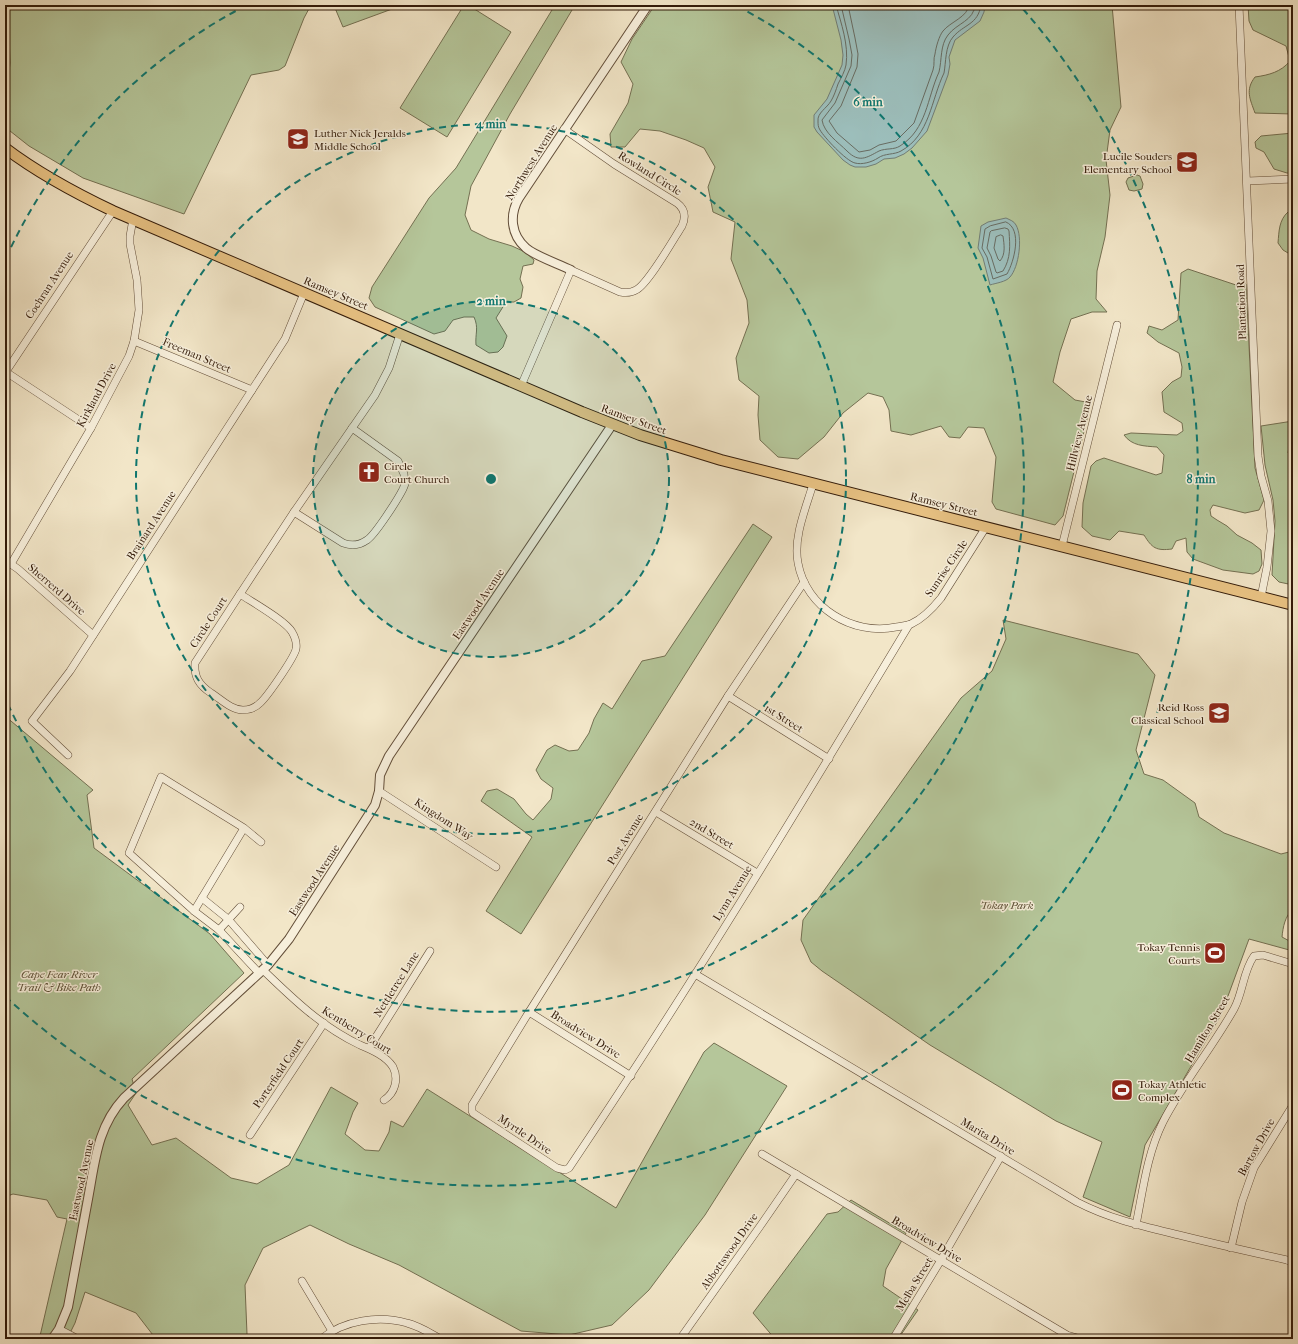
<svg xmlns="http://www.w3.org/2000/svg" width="1298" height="1344" viewBox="0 0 1298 1344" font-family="'IM FELL French Canon',serif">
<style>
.green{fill:#b5c69a;stroke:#747052}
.water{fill:#9cbebb;stroke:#727d74}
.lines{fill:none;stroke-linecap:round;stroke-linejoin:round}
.shore{stroke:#686c62;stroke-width:1}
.minor-casing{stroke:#634e39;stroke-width:8}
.tertiary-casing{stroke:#634e39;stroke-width:10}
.primary-casing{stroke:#331b09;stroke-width:12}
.minor{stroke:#f7efdb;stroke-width:7}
.tertiary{stroke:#f7efdb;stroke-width:8}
.primary{stroke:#e9c384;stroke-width:10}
.ring{fill:none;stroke:#0f766e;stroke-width:2;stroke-dasharray:7 5}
.labels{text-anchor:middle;stroke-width:3;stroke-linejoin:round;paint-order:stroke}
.poi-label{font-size:11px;fill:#331b09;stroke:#f7efdb;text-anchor:start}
.street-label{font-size:11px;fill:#331b09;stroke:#f7efdb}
.park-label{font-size:11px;font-style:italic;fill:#5a4e34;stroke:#f7efdb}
.centre{fill:#0f766e;stroke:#f7efdb;stroke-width:2}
.ring-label{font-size:12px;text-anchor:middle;font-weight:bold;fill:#0f766e;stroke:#f7efdb;stroke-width:3;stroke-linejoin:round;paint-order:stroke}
</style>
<rect width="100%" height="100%" fill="#f2e6c8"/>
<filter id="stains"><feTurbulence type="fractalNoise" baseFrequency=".005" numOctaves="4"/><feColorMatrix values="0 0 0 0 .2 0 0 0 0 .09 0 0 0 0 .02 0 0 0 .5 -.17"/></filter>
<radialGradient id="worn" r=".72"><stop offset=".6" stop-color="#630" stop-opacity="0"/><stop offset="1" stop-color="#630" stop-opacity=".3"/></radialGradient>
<g class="green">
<path d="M 8,5 L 311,5 L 304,18 L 285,66 L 279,70 L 251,75 L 184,214 L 83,178 L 29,146 L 5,127 L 5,83 L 8,81 L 10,63 Z"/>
<path d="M 335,5 L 403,5 L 343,27 L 335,8 Z"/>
<path d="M 464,5 L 468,5 L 511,32 L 447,137 L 400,108 Z"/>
<path d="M 555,5 L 575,5 L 510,114 L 471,186 L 465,215 L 471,230 L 489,239 L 512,246 L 525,252 L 534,260 L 533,264 L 523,266 L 520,279 L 523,287 L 521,298 L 514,302 L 506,302 L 496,318 L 507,336 L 503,347 L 498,352 L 489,353 L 476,345 C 475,334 479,328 474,317 L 464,317 L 453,320 L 445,331 L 434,334 L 375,307 L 369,298 L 372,287 L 429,198 L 456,168 Z"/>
<path d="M 655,5 L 1112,5 L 1121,107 L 1110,130 L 1106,160 L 1110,195 L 1105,237 L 1097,271 L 1096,299 L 1107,312 L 1092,312 L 1071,319 L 1060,352 L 1053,382 L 1075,400 L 1091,403 L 1063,516 L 1055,525 L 996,509 L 992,502 L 996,457 L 984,428 L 968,427 L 960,438 L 949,437 L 941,426 L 911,435 L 891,431 L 889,410 L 883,397 L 868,393 L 843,413 L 824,437 L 798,459 L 778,457 L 760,440 L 758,415 L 759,396 L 739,380 L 736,358 L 749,323 L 747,300 L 731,259 L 735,222 L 713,212 L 708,187 L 715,167 L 704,148 L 686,140 L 660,131 L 640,129 L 625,147 L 611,147 L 610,134 L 628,103 L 633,84 L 621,62 L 632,39 Z"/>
<path d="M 1248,5 L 1293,5 L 1293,114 L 1255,113 C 1250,99 1245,90 1255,77 C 1269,75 1281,72 1290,61 L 1286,46 L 1253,30 L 1249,21 Z"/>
<path d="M 1293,133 L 1293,173 L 1287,173 L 1274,169 L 1264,152 L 1256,148 L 1255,142 L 1261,136 Z"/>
<path d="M 1137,175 L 1140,176 L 1143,184 L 1142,189 L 1134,191 L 1129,190 L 1126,182 L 1128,178 Z"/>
<path d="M 1288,212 L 1293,214 L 1293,256 L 1283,250 L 1278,243 C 1279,231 1279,220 1288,212 Z"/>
<path d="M 1188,269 L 1236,285 L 1246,284 L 1255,468 L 1264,500 L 1259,510 L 1245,513 L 1213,505 L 1210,510 L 1211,516 L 1217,520 L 1227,526 L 1237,535 L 1252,543 L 1261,550 L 1262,564 L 1259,571 L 1253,574 L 1223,570 L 1193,559 L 1187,552 L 1186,538 L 1176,541 L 1172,549 C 1156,551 1152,548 1144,535 L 1119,531 L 1110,540 L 1092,536 L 1082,527 L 1083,503 L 1091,466 L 1096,461 L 1104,458 L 1156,475 L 1162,473 L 1164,455 L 1157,447 C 1144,446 1132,446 1124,435 L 1131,433 L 1177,435 L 1183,431 L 1182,423 L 1164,412 L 1162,392 L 1172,382 L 1181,377 L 1182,367 L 1179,353 L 1158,342 L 1147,333 L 1149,326 L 1162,330 L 1178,320 L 1181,273 Z"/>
<path d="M 1293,421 L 1293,440 L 1290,440 L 1288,453 L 1293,458 L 1293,585 L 1279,582 L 1272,575 L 1275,521 L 1273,500 L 1265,465 L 1261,426 Z"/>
<path d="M 753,524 L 772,537 L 521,934 L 486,911 L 532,837 L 481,801 L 487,791 L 497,789 L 514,799 L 526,814 L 533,820 L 551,799 L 553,788 L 541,779 L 536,770 L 547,750 L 555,745 L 569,751 L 578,750 L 589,733 L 594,719 L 603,703 L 612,709 L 642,661 L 665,656 Z"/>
<path d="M 1003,620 L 1138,654 L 1155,675 L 1136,750 L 1144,774 L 1163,780 L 1195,803 L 1199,817 L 1224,833 L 1281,854 L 1293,851 L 1293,909 C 1285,916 1283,927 1282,937 L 1293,943 L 1293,951 L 1249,939 L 1221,1015 L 1145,1145 L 1130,1217 L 1083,1197 L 1102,1142 L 1056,1121 L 930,1045 L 822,971 L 811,962 L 801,940 L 803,920 L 961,698 L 992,671 L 1006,639 Z"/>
<path d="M 5,716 L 93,790 L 87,795 L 94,848 L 210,934 L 244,973 L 132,1079 L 136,1093 L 128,1105 L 152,1145 L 176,1138 L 231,1178 L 257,1184 L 289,1165 L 331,1087 L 358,1103 L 353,1112 L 345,1134 L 365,1150 L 379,1151 L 389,1132 L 391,1121 L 403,1127 L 427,1089 L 616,1208 L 704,1052 L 714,1043 L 787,1086 L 705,1215 L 649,1290 L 612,1325 L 569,1335 L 521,1331 L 399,1265 L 349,1244 L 310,1225 L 263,1248 L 245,1285 L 247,1334 L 243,1339 L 156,1339 L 136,1313 L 85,1292 L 75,1323 L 67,1339 L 36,1339 L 40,1336 L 67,1219 L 57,1217 L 47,1200 L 13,1194 L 5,1197 Z"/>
<path d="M 851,1200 L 906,1233 L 886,1269 L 883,1286 L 918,1310 L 898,1339 L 775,1339 L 753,1313 L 827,1214 L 838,1212 Z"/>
</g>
<g class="water">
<path d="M 832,5 L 985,5 L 984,12 L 980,21 L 955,40 L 949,57 L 950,64 L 948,75 L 927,131 L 912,148 L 904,154 L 895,158 L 884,159 L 876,164 L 866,167 L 855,167 L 850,165 L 843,160 L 817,132 L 814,127 L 814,115 L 827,99 L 842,65 L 843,55 L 841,40 Z"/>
<path d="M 1006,218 C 1010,220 1014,221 1016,225 C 1023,237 1019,267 1010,277 C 1006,282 996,283 990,285 L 983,258 L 978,248 L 981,226 L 988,222 Z"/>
</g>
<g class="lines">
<g class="shore">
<path d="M 836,5 C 841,23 849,45 846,65 C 845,71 841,78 838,84 C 836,90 834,96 831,101 C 827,108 817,113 818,121 C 818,124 818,127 820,130 C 824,137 846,161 855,163 C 862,165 872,162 878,158 C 885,153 894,155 901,151 C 930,135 931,100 944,73 C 946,63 945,46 953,37 C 964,24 978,25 981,5"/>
<path d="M 841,5 L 849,39 L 852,55 L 851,66 L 835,103 L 822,120 C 824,133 838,142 847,151 C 859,163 866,158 879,151 C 886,148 894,150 900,146 C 927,129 927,98 939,72 C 942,60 940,45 948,35 C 957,23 974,21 975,5"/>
<path d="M 848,5 L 855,38 L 858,54 L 857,67 L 841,106 L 829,121 L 837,133 L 859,152 L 870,150 L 879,145 L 896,141 L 914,123 L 933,70 C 935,64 933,59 935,54 C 936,47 939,36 943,31 C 950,22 968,17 969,5"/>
<path d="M 1006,222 C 1023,229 1014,262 1007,274 L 993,279 L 987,257 L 982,248 L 985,229 L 990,226 Z"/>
<path d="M 1005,228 L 1008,229 L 1009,231 C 1010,246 1011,258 1003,271 L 997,273 L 996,272 L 991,256 L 987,248 L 990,232 L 991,231 Z"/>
<path d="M 1001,235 L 1003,236 C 1004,244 1006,254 1000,261 L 998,259 L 994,248 L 996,237 Z"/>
</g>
<g class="minor-casing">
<g id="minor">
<path d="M 1239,5 L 1258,456 L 1261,476 L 1268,501 L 1271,531 L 1267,567 L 1261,597"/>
<path d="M 1247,181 L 1293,179"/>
<path d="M 134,341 L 252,390"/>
<path d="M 6,372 L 91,428"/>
<path d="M 5,373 L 113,211"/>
<path d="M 521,386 L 571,270 L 620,292 C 626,293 631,293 636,290 C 648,284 673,240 682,226 C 686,217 685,209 677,203 L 614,164 L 564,129"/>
<path d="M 813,484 C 806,508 793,537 798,563 C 806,608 853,636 896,627 C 901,626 906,626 911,624 C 922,619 933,608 941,598 L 986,527"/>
<path d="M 294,512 L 343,543 C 351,546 360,545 367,540 C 375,535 398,499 403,489 L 405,484 L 404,474 L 398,461 L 352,428"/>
<path d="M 1062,546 L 1117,325"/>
<path d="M 5,560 L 18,569 L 93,635"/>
<path d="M 11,564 L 91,428 L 129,356 L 134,341 L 139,310 L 137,280 L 130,244 L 130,236 L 133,219"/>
<path d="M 804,582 L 728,696 L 529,1012 L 472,1105 L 472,1111 L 473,1113 L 557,1168 L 565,1170 L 569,1168 C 688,991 799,808 909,625"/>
<path d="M 240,594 C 252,602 286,621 292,632 C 295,637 297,643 296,649 C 294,658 267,697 260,703 C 256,707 249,710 243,710 C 231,710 221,699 211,693 C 199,685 194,677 195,663 Z"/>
<path d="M 240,594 L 294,512 L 375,395 L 389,368 L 400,334"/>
<path d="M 728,696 L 829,759"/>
<path d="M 68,755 L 32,721 L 70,671 L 285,339 L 304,293"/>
<path d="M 379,791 L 496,867"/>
<path d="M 656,812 L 757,873"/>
<path d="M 244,828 L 194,911 L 129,853 L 161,777 L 244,828 L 261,842"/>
<path d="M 202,898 L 228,919 L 268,965"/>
<path d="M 194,911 L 219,930 L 259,973"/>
<path d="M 219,930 L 240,907"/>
<path d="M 263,970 C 293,999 322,1027 360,1045 C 372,1050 386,1056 393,1067 C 399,1079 395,1093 384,1100"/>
<path d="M 695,974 L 1077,1202 C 1110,1219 1142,1226 1179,1235 C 1215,1244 1251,1252 1287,1260 L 1293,1263"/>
<path d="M 529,1012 L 631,1076"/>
<path d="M 369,1048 L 430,951"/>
<path d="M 250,1135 L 324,1023"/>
<path d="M 762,1154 L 1067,1335 L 1081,1339"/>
<path d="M 1136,1225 C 1143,1190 1147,1154 1163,1122 C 1183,1083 1212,1048 1234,1009 C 1243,993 1243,971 1254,956 L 1263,955 L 1293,964"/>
<path d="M 1231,1248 L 1242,1202 L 1254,1168 L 1293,1105"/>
<path d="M 302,1281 L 332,1331"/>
<path d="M 59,1329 L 78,1339"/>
<path d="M 321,1339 C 344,1320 379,1315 407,1323 C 419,1326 430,1333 441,1339"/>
<path d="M 680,1339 L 763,1222 L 796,1174"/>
<path d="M 893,1339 L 941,1260 L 1001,1156"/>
</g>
</g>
<g class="tertiary-casing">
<g id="tertiary">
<path d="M 571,270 C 559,264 535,256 526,248 C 511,235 509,215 519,198 L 648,5"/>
<path d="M 52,1339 L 59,1329 L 68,1307 C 75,1271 81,1235 88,1199 C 95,1162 97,1127 124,1098 L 268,965 L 289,939 L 375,805 L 379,791 L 380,775 L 389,756 L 612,425"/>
</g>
</g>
<g class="primary-casing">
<path id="primary" d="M 5,148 C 38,173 75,193 113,211 L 582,412 L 640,435 L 721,460 L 1293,605"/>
</g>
<use href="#minor" class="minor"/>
<use href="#tertiary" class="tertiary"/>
<use href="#primary" class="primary"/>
</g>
<circle cx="491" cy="479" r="178" fill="#0f766e" fill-opacity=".12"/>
<g class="ring">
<circle cx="491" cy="479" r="178"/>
<circle cx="491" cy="479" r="355"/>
<path d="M6 258A533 533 0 0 1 245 6M737 6A533 533 0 1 1 6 700"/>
<path d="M1023 9A710 710 0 0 1 7 998"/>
</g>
<defs>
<g id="school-square" transform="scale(1.15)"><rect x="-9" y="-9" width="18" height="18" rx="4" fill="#8f2418" stroke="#f7efdb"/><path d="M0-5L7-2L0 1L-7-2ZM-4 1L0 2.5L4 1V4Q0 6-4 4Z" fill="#fff"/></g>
<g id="church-square" transform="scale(1.15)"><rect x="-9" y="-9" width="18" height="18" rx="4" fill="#8f2418" stroke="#f7efdb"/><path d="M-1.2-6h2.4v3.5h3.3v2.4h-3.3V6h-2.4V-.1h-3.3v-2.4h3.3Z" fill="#fff"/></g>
<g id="stadium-square" transform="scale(1.15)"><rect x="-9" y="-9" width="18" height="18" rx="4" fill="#8f2418" stroke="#f7efdb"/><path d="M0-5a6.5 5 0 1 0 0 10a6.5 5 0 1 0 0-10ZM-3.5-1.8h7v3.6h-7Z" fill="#fff"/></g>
</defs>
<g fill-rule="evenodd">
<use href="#school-square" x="298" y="139"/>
<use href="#school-square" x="1187" y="162"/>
<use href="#church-square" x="369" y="472"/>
<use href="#school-square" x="1219" y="713"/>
<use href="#stadium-square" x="1215" y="953"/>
<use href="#stadium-square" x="1122" y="1090"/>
</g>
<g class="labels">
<g class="poi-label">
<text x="314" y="137">Luther Nick Jeralds<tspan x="314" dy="13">Middle School</tspan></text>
<text x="1172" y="160" text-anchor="end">Lucile Souders<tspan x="1172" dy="13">Elementary School</tspan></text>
<text x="384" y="470">Circle<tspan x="384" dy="13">Court Church</tspan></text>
<text x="1204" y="711" text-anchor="end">Reid Ross<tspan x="1204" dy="13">Classical School</tspan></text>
<text x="1200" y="951" text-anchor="end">Tokay Tennis<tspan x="1200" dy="13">Courts</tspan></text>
<text x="1138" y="1088">Tokay Athletic<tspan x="1138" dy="13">Complex</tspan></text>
</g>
<g class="street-label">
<text transform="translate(531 162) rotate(-58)" y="4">Northwest Avenue</text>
<text transform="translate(650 173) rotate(32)" y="4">Rowland Circle</text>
<text transform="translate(49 285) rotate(-57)" y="4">Cochran Avenue</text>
<text transform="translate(336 293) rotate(23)" y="4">Ramsey Street</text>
<text transform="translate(1241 302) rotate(-92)" y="4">Plantation Road</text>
<text transform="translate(197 355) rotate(23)" y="4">Freeman Street</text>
<text transform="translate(96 395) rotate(-62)" y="4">Kirkland Drive</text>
<text transform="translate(634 419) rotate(20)" y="4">Ramsey Street</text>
<text transform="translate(1079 433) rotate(-76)" y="4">Hillview Avenue</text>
<text transform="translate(944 504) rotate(14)" y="4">Ramsey Street</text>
<text transform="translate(151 525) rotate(-57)" y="4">Brainard Avenue</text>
<text transform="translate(946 568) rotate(-56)" y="4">Sunrise Circle</text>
<text transform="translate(57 589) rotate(41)" y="4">Sherrerd Drive</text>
<text transform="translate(478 604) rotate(-56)" y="4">Eastwood Avenue</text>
<text transform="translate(208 622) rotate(-57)" y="4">Circle Court</text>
<text transform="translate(784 718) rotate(32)" y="4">1st Street</text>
<text transform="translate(444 819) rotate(33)" y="4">Kingdom Way</text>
<text transform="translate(712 833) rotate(31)" y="4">2nd Street</text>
<text transform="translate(625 839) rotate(-58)" y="4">Post Avenue</text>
<text transform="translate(314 880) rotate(-57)" y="4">Eastwood Avenue</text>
<text transform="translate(732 893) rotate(-58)" y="4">Lynn Avenue</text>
<text transform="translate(396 984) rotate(-58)" y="4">Nettletree Lane</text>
<text transform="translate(1207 1029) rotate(-59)" y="4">Hamilton Street</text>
<text transform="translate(357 1030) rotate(32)" y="4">Kentberry Court</text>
<text transform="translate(586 1034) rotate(32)" y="4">Broadview Drive</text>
<text transform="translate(278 1073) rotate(-56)" y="4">Porterfield Court</text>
<text transform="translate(525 1134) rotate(34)" y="4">Myrtle Drive</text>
<text transform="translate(988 1136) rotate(31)" y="4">Marita Drive</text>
<text transform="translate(1256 1147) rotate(-61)" y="4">Bartow Drive</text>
<text transform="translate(81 1180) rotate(-78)" y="4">Eastwood Avenue</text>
<text transform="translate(927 1239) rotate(31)" y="4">Broadview Drive</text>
<text transform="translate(729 1251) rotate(-55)" y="4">Abbottswood Drive</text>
<text transform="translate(914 1284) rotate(-59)" y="4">Melba Street</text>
</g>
<g class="park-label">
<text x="1007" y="909">Tokay Park</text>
<text x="59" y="978">Cape Fear River<tspan x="59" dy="13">Trail &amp; Bike Path</tspan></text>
</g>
</g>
<circle cx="491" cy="479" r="6" class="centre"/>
<g class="ring-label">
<text x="868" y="106">6 min</text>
<text x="491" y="128">4 min</text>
<text x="491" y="305">2 min</text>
<text x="1201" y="483">8 min</text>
</g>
<rect width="1298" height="1344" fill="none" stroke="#f2e6c8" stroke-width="20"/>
<rect x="6" y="6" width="1286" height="1332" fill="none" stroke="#331b09" stroke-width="2"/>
<rect x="10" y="10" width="1278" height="1324" fill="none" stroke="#331b09"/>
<rect width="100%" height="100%" filter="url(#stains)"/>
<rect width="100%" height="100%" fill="url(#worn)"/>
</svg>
